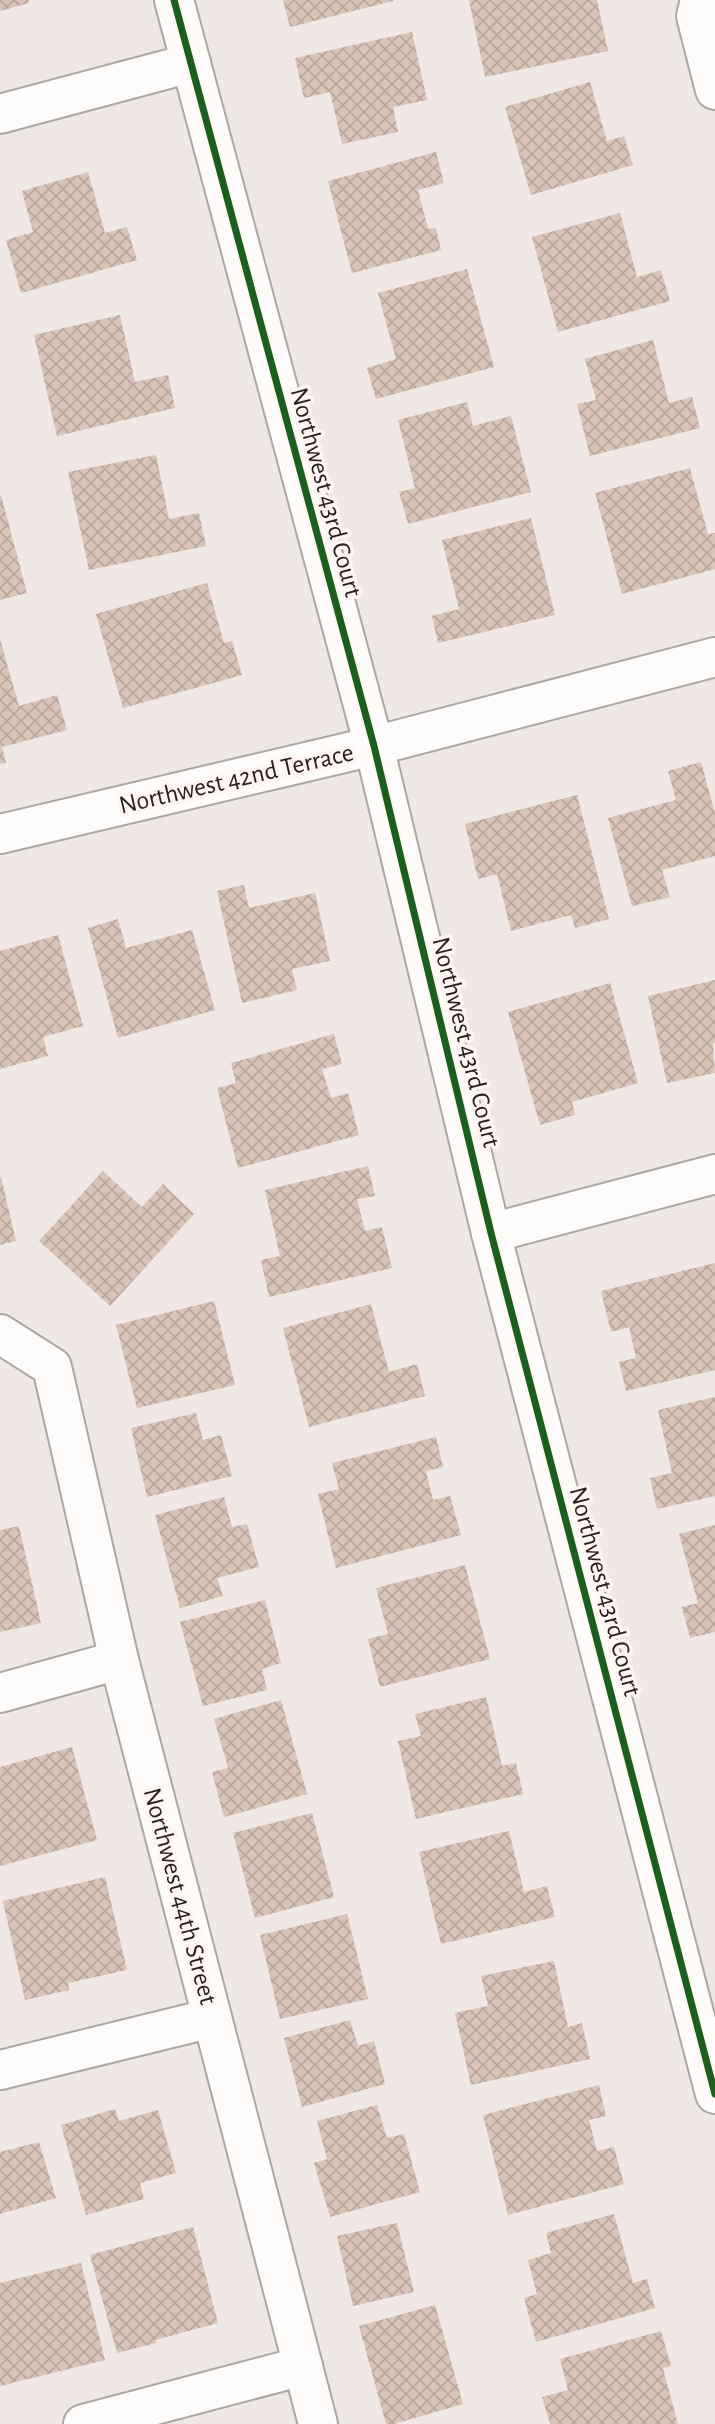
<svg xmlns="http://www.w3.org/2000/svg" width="715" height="2424" viewBox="0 0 715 2424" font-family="'Alegreya Sans',sans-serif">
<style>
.building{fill:url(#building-cross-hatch)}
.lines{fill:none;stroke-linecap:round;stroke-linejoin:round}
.street-casing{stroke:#ada7a3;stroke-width:42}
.street{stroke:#fdfcfb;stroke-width:38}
.cycleway-casing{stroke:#fef5f0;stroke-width:11}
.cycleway{stroke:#1b5e20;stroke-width:7}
.labels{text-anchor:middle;stroke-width:7;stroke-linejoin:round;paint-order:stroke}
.street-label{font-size:26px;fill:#251f1d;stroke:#fef5f0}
</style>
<defs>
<pattern id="building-cross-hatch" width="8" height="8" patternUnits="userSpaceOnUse" patternTransform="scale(1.75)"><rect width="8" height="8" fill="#d8c4b8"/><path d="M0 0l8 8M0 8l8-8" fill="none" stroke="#b9a89e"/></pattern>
</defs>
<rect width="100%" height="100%" fill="#f0e8e4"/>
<g class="building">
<path d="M 0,0 L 29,0 L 29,3 L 0,11 Z"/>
<path d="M 283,0 L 393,0 L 393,1 L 290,27 Z"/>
<path d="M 469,0 L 597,0 L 608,51 L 485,77 Z"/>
<path d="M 412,32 L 427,100 L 393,107 L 398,132 L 342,144 L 330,92 L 304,98 L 295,58 Z"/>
<path d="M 590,82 L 607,141 L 624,136 L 633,165 L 531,195 L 505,107 Z"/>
<path d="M 436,152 L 444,183 L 418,190 L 428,229 L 436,228 L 441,250 L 352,273 L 328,181 Z"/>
<path d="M 88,172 L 105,233 L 127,227 L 137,260 L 21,293 L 6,240 L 33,232 L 22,191 Z"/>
<path d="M 620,213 L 637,277 L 661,270 L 670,301 L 558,332 L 532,237 Z"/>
<path d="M 467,269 L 494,367 L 376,399 L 367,368 L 396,359 L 378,293 Z"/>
<path d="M 120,315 L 135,382 L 168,375 L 175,408 L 57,436 L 34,335 Z"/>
<path d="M 653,340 L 669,403 L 692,397 L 700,428 L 590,456 L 577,404 L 596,400 L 585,359 Z"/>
<path d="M 467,402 L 473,426 L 511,416 L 531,492 L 408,524 L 399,492 L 415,488 L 398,420 Z"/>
<path d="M 156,455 L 169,519 L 199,513 L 206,546 L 89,570 L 68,472 Z"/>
<path d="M 690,468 L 708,534 L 715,533 L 715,569 L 622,594 L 595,493 Z"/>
<path d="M 1,495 L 27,593 L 0,600 L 0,496 Z"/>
<path d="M 531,518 L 555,615 L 438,643 L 432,616 L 459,609 L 442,540 Z"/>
<path d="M 207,583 L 224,643 L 232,641 L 242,675 L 123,708 L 96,614 Z"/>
<path d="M 0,639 L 19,706 L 57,695 L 67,730 L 2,747 L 6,763 L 0,764 Z"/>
<path d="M 701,762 L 715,813 L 715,856 L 662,870 L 670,897 L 632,906 L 608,818 L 676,800 L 668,771 Z"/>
<path d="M 577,795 L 609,919 L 575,928 L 571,915 L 511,931 L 497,874 L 478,879 L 465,824 Z"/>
<path d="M 244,885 L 249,908 L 315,893 L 330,961 L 292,969 L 297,990 L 242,1003 L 217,891 Z"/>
<path d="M 118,919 L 126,948 L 192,930 L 215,1010 L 118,1038 L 88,928 Z"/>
<path d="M 58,935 L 83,1026 L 43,1037 L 48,1056 L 0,1069 L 0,951 Z"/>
<path d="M 715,980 L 715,1043 L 713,1044 L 715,1073 L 667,1083 L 648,996 Z"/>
<path d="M 610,983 L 638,1083 L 572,1102 L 575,1115 L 540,1125 L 508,1012 Z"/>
<path d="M 334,1034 L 342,1064 L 322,1069 L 331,1098 L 348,1093 L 359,1135 L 238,1168 L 217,1088 L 236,1083 L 231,1063 Z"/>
<path d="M 368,1166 L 375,1196 L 357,1199 L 365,1231 L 382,1227 L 392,1268 L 269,1297 L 261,1260 L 280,1256 L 265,1190 Z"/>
<path d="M 103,1171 L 142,1207 L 163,1184 L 194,1214 L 110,1306 L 39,1241 Z"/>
<path d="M 1,1177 L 16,1241 L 0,1245 L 0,1178 Z"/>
<path d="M 715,1263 L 715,1370 L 626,1391 L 619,1362 L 636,1358 L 629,1327 L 611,1332 L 601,1291 Z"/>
<path d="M 214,1301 L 235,1385 L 137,1408 L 116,1325 Z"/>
<path d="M 371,1304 L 389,1372 L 417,1364 L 425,1396 L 309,1427 L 283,1328 Z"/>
<path d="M 715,1397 L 715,1496 L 657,1509 L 650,1478 L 672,1473 L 658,1410 Z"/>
<path d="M 196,1413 L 203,1440 L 221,1435 L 232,1476 L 147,1497 L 131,1428 Z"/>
<path d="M 436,1437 L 443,1467 L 426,1471 L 433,1500 L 450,1496 L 461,1535 L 336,1568 L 318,1494 L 339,1489 L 332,1463 Z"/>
<path d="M 224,1497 L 232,1527 L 247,1524 L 259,1567 L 217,1578 L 223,1596 L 180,1608 L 155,1515 Z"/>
<path d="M 715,1525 L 715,1632 L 690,1638 L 682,1607 L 698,1603 L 679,1534 Z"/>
<path d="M 19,1526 L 41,1623 L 0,1632 L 0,1530 Z"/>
<path d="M 465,1565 L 490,1659 L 380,1687 L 368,1639 L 388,1634 L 376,1588 Z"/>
<path d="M 265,1600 L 281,1663 L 262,1669 L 267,1690 L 203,1706 L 180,1622 Z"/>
<path d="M 486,1697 L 502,1766 L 516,1763 L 523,1794 L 416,1819 L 398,1741 L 421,1736 L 415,1714 Z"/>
<path d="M 281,1700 L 307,1794 L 224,1817 L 212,1772 L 228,1768 L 214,1719 Z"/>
<path d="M 72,1747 L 97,1840 L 0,1866 L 0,1767 Z"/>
<path d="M 312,1813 L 334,1897 L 255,1918 L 233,1833 Z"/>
<path d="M 509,1831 L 524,1892 L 547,1886 L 555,1917 L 441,1944 L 419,1852 Z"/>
<path d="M 105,1877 L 127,1970 L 68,1983 L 69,1990 L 25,2000 L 3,1901 Z"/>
<path d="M 347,1914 L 368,1999 L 280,2019 L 260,1935 Z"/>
<path d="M 554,1961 L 568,2027 L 582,2023 L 590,2059 L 471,2085 L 455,2013 L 488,2006 L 481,1976 Z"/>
<path d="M 350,2020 L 358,2046 L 374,2041 L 385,2084 L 302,2107 L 284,2038 Z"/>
<path d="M 599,2085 L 606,2116 L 589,2120 L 597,2151 L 614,2147 L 624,2184 L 508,2215 L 483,2115 Z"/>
<path d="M 377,2105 L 387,2138 L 404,2134 L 420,2192 L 330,2217 L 314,2163 L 327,2159 L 317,2121 Z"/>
<path d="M 115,2109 L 119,2121 L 158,2110 L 176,2173 L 140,2183 L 144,2199 L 86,2215 L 61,2125 Z"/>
<path d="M 39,2142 L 56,2198 L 0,2214 L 0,2152 Z"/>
<path d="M 614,2214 L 633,2283 L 647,2279 L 655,2308 L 536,2342 L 524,2298 L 537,2294 L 528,2260 L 551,2253 L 546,2233 Z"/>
<path d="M 397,2223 L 414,2292 L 353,2306 L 337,2236 Z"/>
<path d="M 193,2227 L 218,2323 L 155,2340 L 156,2343 L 117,2353 L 90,2255 Z"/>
<path d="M 81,2263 L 105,2360 L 0,2386 L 0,2283 Z"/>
<path d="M 435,2305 L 463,2404 L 394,2424 L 386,2424 L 359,2326 Z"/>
<path d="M 661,2331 L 671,2366 L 663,2368 L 678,2424 L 550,2424 L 542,2397 L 568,2390 L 560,2359 Z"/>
</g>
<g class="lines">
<g class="street-casing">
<g id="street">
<path d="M 174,0 L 374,746 L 491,1233 L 715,2094"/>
<path d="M 700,0 L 696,16 L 715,90"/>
<path d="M 0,114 L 191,63"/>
<path d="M 0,834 L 374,746 L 715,657"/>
<path d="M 491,1233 L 715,1174"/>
<path d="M 0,1334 L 52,1367 L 119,1660 L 318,2424"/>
<path d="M 0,1693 L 119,1660"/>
<path d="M 0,2070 L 212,2018"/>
<path d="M 83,2424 L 303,2366"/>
</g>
</g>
<use href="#street" class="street"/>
<g class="cycleway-casing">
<path id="cycleway" d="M 174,0 L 374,746 L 491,1233 L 715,2094"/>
</g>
<use href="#cycleway" class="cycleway"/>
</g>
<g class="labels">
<g class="street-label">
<text transform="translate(327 492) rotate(75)" y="9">Northwest 43rd Court</text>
<text transform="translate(236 778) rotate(-13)" y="9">Northwest 42nd Terrace</text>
<text transform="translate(467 1042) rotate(76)" y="9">Northwest 43rd Court</text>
<text transform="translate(606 1591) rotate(75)" y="9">Northwest 43rd Court</text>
<text transform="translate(181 1896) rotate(75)" y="9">Northwest 44th Street</text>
</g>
</g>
</svg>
